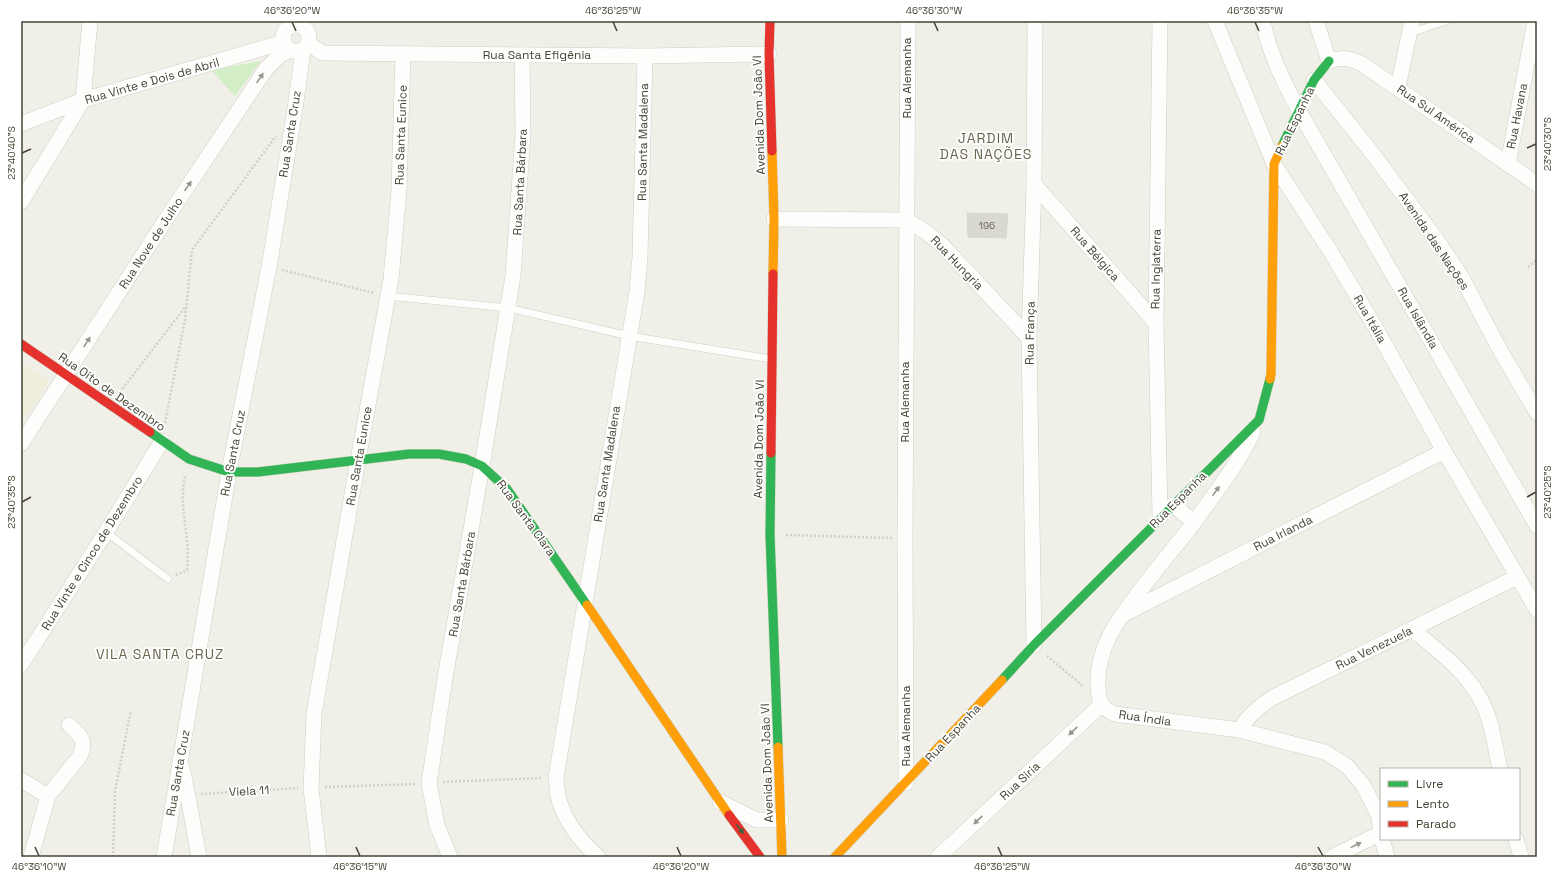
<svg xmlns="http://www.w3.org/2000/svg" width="1558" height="878" viewBox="0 0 1558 878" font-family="'Space Grotesk',sans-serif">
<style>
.education{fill:#eeeeda}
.green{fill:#d3edc6}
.building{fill:#dad9d0;stroke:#d8d8ce}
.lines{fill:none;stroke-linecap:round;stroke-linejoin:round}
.lane-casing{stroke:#cecec6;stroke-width:8}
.street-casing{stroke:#cecec6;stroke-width:16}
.fast-casing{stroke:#d0d1c0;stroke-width:10}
.slow-casing{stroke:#d0d1c0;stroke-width:10}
.jam-casing{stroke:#d0d1c0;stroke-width:10}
.path{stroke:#d1d0c9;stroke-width:2.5;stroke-dasharray:2 2;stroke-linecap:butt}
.lane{stroke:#fdfdfc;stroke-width:7}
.street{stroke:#fdfdfc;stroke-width:15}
.fast{stroke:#30b455;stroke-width:9}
.slow{stroke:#ff9f0a;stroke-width:9}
.jam{stroke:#e5322d;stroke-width:9}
.oneway{fill:#98978e}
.oneway2{fill:#40603c}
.ticks{fill:none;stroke:#464434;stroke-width:1.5}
.labels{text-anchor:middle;stroke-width:3.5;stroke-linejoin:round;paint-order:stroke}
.number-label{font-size:10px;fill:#6c6a5c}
.street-label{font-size:12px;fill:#464434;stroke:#fff}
.quarter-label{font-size:14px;letter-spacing:1px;fill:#69664b;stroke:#fff}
.neatline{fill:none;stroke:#464434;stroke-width:1.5}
.ticks-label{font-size:10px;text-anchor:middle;fill:#464434}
</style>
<rect width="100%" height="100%" fill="#f0f0e8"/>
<path class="education" d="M 21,362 L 49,381 L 21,423 Z"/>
<path class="green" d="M 261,61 L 235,96 L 211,70 Z"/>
<path class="building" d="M 967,213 L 1008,214 L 1006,238 L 968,237 Z"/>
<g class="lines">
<g class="lane-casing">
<g id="lane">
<path d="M 1410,33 L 1446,21"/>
<path d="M 388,296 L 508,308 L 629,336 L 771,359"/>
<path d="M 106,532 L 168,579"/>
</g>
</g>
<g class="street-casing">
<g id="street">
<path d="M 1034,21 L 1035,27 L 1034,184 L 1029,338 L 1034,645"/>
<path d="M 1160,21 L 1156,323 L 1160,517"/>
<path d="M 1215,21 L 1274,164 L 1332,254 L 1374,325 L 1444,451 L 1537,610"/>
<path d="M 1263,21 C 1269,54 1284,82 1299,111 L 1537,526"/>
<path d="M 1316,21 L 1329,61 C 1342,57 1350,58 1362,64 L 1537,184"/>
<circle cx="296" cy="38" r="13"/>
<path d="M 308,43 L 322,53 L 645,56 L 769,54"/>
<path d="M 1314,80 L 1369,149 L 1434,236 L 1461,276 L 1501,352 L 1537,413"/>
<path d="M 1398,87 L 1412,21"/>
<path d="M 21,124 L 83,100 L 284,42"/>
<path d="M 1508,164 L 1535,21"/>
<path d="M 1034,184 L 1156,323"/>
<path d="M 21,202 L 83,100 L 90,21"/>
<path d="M 774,219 L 906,220 L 926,232 L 943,246 L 1029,338"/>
<path d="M 1253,432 C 1238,464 1216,492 1195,521 C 1178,544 1159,565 1142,588 C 1120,617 1096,647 1098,685 C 1099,701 1099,707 1115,714 L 1239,730 L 1325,752 L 1347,766 L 1363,785 L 1379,816 L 1381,833 L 1332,857"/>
<path d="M 21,444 L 170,213 L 266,69 L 280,55 L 290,50"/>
<path d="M 1173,505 L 1194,522"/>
<path d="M 1126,613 L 1444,451"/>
<path d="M 1412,629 C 1438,651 1468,672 1483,704 C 1493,724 1495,748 1500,769"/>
<path d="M 21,665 L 106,532 L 162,441"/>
<path d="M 1239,730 C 1248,716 1258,707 1272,698 L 1517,577"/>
<path d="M 182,768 C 189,797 193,827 199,857"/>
<path d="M 21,780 L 48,796"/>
<path d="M 906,783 L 905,538 L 908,21"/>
<path d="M 720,802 L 757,820 L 781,820"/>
<path d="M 1382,839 L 1387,857"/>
<path d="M 1516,839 L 1521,857"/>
<path d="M 31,857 L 48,796 L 80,756 C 87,740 80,735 69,725"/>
<path d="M 164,857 L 229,472 L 269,267 L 295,109 L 303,50"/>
<path d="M 319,857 L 311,788 L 314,714 L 358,460 L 391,279 L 399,191 L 403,54"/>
<path d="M 450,857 L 437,825 L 429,783 L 445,678 L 482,466 L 513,276 L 523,134 L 522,55"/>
<path d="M 598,857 C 580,841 564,820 558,796 C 557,790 557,783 556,777 L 637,291 L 640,257 L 645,56"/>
<path d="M 938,857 L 1101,705"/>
</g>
</g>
<g class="fast-casing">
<g id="fast">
<path d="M 1282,146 L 1314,80 L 1329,61"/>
<path d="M 150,432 L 189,459 L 229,472 L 258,472 L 409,454 L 439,454 L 466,459 L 482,466 L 507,489 L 587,605"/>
<path d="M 771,453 L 770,535 L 778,747"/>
<path d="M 1002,680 L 1034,645 L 1259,420 L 1270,379"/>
</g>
</g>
<g class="slow-casing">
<g id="slow">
<path d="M 772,151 L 774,219 L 773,274"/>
<path d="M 1270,379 L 1271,374 L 1274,164 L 1282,146"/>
<path d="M 587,605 L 729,815"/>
<path d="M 778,747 L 782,857"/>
<path d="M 835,857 L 1002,680"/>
</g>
</g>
<g class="jam-casing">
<g id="jam">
<path d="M 770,21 L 769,54 L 772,151"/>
<path d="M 21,344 L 150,432"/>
<path d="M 771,453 L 773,274"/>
<path d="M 729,815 L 760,857"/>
</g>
</g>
<g class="path">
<path d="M 1528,267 L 1537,260"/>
<path d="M 282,270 L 374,293"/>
<path d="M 120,392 L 186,306"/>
<path d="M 165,423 L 185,320 L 192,250 L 276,136"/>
<path d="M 786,535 L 892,538"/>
<path d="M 176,575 L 187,570 C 191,538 178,508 185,476"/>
<path d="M 1047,656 L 1083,686"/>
<path d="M 443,782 L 542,778"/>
<path d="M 325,787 L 416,784"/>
<path d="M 201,794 L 298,788"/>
<path d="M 113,857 L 115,791 L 131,710"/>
</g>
<use href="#lane" class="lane"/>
<use href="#street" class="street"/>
<use href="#fast" class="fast"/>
<use href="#slow" class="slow"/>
<use href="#jam" class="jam"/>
</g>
<defs><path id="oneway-solid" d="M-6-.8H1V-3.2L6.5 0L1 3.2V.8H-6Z"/></defs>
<g class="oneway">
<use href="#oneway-solid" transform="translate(260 78) rotate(-56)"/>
<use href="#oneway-solid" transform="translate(188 186) rotate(-56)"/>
<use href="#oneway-solid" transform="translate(87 342) rotate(-57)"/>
<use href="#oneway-solid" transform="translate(1216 491) rotate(-54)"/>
<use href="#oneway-solid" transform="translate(1073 731) rotate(137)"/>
<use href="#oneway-solid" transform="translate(978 820) rotate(137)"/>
<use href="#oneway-solid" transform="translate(1356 845) rotate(-26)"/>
</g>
<use class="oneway2" href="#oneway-solid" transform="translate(740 829) rotate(52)"/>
<path class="ticks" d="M 292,22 L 296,31M 613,22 L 617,31M 934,22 L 938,31M 1255,22 L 1259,31M 1527,148 L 1536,144M 22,153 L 31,149M 1527,497 L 1536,492M 22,502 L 31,497M 35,847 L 39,856M 356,847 L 360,856M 677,847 L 681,856M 998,847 L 1002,856M 1318,847 L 1323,856"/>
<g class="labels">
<g class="number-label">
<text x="987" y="229">196</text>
</g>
<g class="street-label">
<text x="537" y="59">Rua Santa Efigênia</text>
<text transform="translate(907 78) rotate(-90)" y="4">Rua Alemanha</text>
<text transform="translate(152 81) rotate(-16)" y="4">Rua Vinte e Dois de Abril</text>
<text transform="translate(1436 114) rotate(35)" y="4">Rua Sul América</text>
<text transform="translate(759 115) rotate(-92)" y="4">Avenida Dom João VI</text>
<text transform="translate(1517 116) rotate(-79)" y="4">Rua Havana</text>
<text transform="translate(1295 121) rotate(-64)" y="4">Rua Espanha</text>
<text transform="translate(290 134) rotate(-81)" y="4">Rua Santa Cruz</text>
<text transform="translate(401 135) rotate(-88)" y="4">Rua Santa Eunice</text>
<text transform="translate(643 142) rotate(-89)" y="4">Rua Santa Madalena</text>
<text transform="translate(520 182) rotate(-87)" y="4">Rua Santa Bárbara</text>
<text transform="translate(1434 241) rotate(56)" y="4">Avenida das Nações</text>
<text transform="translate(151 243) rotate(-57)" y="4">Rua Nove de Julho</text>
<text transform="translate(1095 254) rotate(49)" y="4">Rua Bélgica</text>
<text transform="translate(957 263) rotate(46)" y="4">Rua Hungria</text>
<text transform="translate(1156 269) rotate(-89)" y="4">Rua Inglaterra</text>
<text transform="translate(1418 318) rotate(60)" y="4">Rua Islândia</text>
<text transform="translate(1370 319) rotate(60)" y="4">Rua Itália</text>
<text transform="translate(1030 333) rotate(-89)" y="4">Rua França</text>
<text transform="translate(112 392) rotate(35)" y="4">Rua Oito de Dezembro</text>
<text transform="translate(905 402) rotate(-90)" y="4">Rua Alemanha</text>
<text transform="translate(759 439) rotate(-89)" y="4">Avenida Dom João VI</text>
<text transform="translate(233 453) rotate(-79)" y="4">Rua Santa Cruz</text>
<text transform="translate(359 456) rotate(-80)" y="4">Rua Santa Eunice</text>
<text transform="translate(607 464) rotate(-81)" y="4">Rua Santa Madalena</text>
<text transform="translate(1178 500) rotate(-45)" y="4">Rua Espanha</text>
<text transform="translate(526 518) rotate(54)" y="4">Rua Santa Clara</text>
<text transform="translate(1283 533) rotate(-27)" y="4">Rua Irlanda</text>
<text transform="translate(92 553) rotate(-58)" y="4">Rua Vinte e Cinco de Dezembro</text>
<text transform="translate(462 584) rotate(-80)" y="4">Rua Santa Bárbara</text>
<text transform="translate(1374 648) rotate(-26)" y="4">Rua Venezuela</text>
<text transform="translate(1145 718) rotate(8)" y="4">Rua Índia</text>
<text transform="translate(906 726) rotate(-90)" y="4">Rua Alemanha</text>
<text transform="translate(953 733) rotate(-47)" y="4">Rua Espanha</text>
<text transform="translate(767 763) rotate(-92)" y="4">Avenida Dom João VI</text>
<text transform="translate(178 773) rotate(-80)" y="4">Rua Santa Cruz</text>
<text transform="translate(1020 781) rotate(-43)" y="4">Rua Siria</text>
<text transform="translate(249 791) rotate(-3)" y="4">Viela 11</text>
</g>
<g class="quarter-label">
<text x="986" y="143">JARDIM<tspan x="986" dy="16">DAS NAÇÕES</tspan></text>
<text x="160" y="659">VILA SANTA CRUZ</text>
</g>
</g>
<rect width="1558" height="878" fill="none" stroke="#ffffff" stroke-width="44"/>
<rect x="1380" y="768" width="140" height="72" fill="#ffffff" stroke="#b5b4ae"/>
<rect x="1388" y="781" width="20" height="6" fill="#30b455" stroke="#b5b4ae"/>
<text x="1416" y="788" font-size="12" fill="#464434">Livre</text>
<rect x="1388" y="801" width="20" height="6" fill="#ff9f0a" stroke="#b5b4ae"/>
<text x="1416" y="808" font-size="12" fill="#464434">Lento</text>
<rect x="1388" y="821" width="20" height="6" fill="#e5322d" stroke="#b5b4ae"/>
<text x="1416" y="828" font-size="12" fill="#464434">Parado</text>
<rect x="22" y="22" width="1514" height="834" class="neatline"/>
<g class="ticks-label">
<text x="292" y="14">46°36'20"W</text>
<text x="613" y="14">46°36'25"W</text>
<text x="934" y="14">46°36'30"W</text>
<text x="1255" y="14">46°36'35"W</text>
<text transform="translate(1547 144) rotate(-90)" y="4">23°40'30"S</text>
<text transform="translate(11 153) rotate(-90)" y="4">23°40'40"S</text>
<text transform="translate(1547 492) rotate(-90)" y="4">23°40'25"S</text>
<text transform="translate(11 502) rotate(-90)" y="4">23°40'35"S</text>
<text x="39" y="870">46°36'10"W</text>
<text x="360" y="870">46°36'15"W</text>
<text x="681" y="870">46°36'20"W</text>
<text x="1002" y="870">46°36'25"W</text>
<text x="1323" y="870">46°36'30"W</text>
</g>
</svg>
